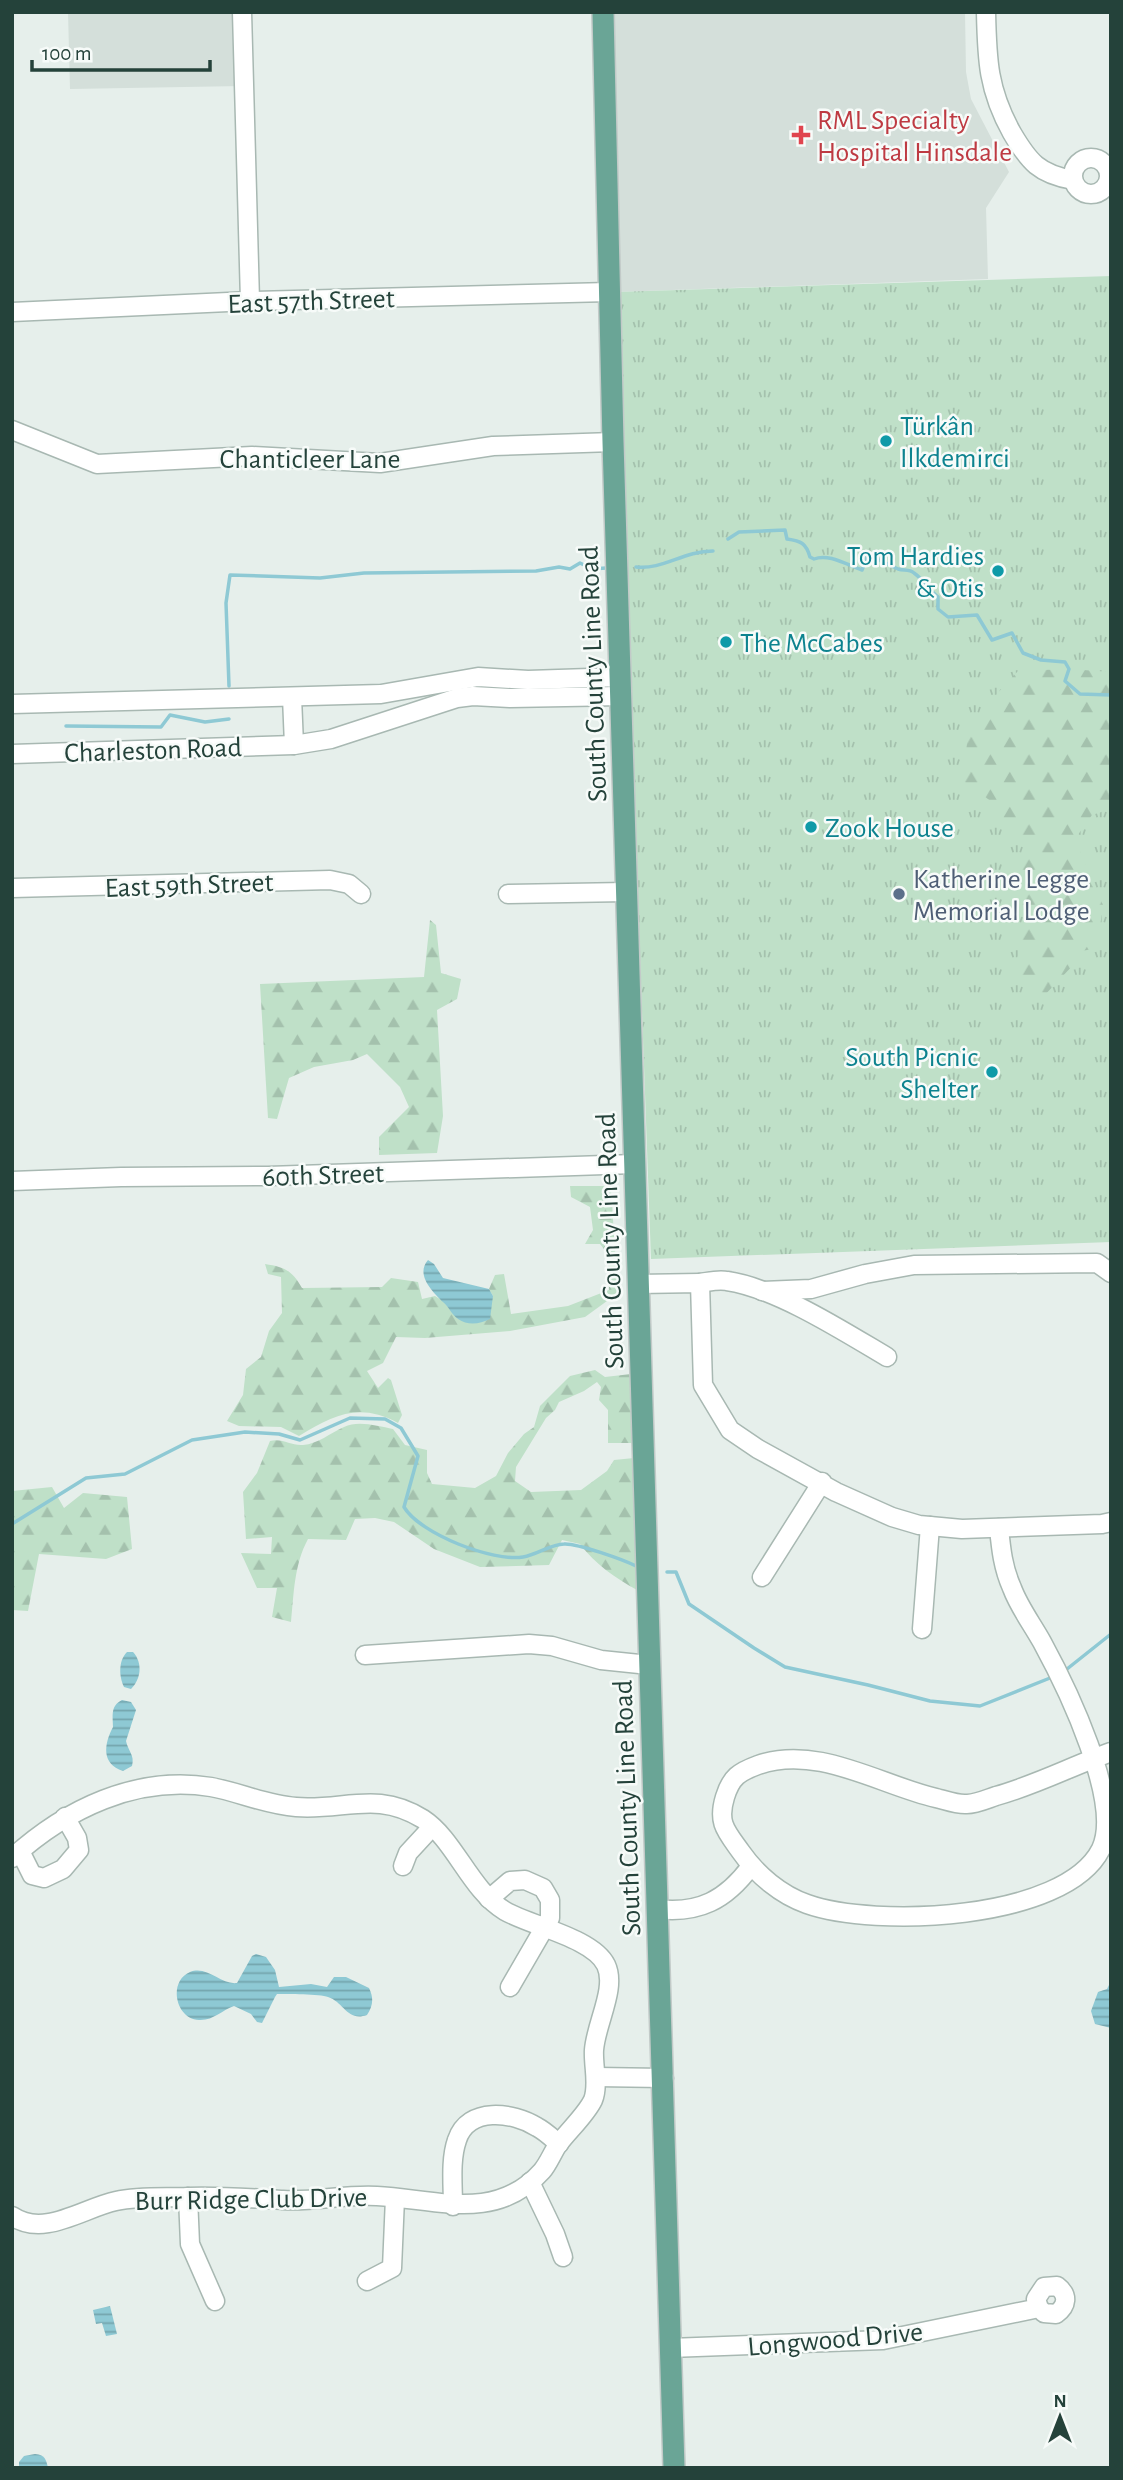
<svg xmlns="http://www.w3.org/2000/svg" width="1123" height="2480" viewBox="0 0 1123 2480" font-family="'Alegreya Sans',sans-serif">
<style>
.built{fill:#d4dfda}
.grass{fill:url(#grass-tufts)}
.forest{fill:url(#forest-firs)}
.water{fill:url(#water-rules)}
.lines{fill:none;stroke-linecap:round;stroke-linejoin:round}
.stream{stroke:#8ec9d4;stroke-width:3.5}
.minor-casing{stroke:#a8b8b2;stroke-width:21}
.major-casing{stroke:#c2cac8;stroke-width:24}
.minor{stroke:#fff;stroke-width:18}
.major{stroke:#6aa596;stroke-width:21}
.health-dot{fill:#e0444e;stroke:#f7fbf9;stroke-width:2.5}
.culture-dot{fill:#0f9aa8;stroke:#f7fbf9;stroke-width:2.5}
.service-dot{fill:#5c6f8a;stroke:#f7fbf9;stroke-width:2.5}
.labels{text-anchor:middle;stroke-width:5;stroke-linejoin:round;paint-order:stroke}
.health-label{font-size:28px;fill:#be3a42;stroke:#f7fbf9;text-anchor:start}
.street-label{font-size:28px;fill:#24423a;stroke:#f7fbf9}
.culture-label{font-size:28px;fill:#0d838f;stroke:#f7fbf9;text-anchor:start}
.service-label{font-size:28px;fill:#4e5e75;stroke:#f7fbf9;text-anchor:start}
</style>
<defs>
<pattern id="grass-tufts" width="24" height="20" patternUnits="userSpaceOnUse" patternTransform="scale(1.75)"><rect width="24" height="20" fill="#bfe0c8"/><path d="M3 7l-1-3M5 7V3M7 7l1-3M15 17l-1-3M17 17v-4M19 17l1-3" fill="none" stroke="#a4c1ad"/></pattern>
<pattern id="forest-firs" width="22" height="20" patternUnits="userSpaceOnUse" patternTransform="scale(1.75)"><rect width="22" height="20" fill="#bfe0c8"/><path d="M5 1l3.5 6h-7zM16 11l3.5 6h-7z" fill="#a4c1ad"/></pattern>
<pattern id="water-rules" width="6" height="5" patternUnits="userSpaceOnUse" patternTransform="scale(1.75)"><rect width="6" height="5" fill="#8ec9d4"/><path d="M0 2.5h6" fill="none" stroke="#74a5ad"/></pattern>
</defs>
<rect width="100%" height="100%" fill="#e6efeb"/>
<g class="built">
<path d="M 68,12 L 239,12 L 242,86 L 70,89 Z"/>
<path d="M 610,12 L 965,12 L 966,72 L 971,99 L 1009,172 L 986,208 L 988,279 L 616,292 Z"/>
</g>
<path class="grass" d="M 1111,276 L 1111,1242 L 651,1259 L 616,292 Z"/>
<g class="forest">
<path d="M 1069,669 L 1111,672 L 1111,809 L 1092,815 L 1075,839 L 1103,905 L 1097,948 L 1082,951 L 1077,961 L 1041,999 L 1028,991 L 1016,963 L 1027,921 L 1010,880 C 1023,858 1030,852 1019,826 L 1003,822 L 999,807 L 963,781 L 969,724 L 1018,671 Z"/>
<path d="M 430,920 L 436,925 L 441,973 L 461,979 L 457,999 L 437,1010 L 443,1116 L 437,1153 L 379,1155 L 379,1137 L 409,1107 L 400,1087 L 367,1054 L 353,1060 L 314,1067 L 289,1078 L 277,1119 L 268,1118 L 260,984 L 424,977 Z"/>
<path d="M 570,1186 L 603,1186 L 611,1190 L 618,1293 L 585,1317 L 510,1331 L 425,1338 L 396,1337 L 383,1363 L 367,1371 L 378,1388 L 388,1378 L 391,1380 L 402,1415 L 398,1423 C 359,1402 334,1415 299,1436 L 281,1427 L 239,1426 L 227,1421 L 243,1395 L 246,1369 L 261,1357 L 269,1331 L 282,1313 L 281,1277 L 268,1274 L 265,1264 C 284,1267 292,1270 302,1288 L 382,1287 L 391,1278 L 418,1282 L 422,1299 L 435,1296 L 443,1301 L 458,1319 L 493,1296 L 489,1289 L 495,1275 L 504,1274 L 511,1314 L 568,1306 L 609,1290 L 608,1254 L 600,1244 L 585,1244 L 593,1230 L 590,1207 L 571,1197 Z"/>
<path d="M 595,1370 L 605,1377 L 631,1374 L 633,1443 L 608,1443 L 608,1410 L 599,1400 L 601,1387 L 597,1382 L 584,1391 L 559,1402 L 555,1410 L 546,1418 L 516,1467 L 515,1481 L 531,1492 L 581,1490 L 607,1471 L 614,1460 L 634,1458 L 637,1590 C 614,1577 596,1565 580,1544 L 562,1540 L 549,1565 L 480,1567 L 434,1549 L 394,1522 L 375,1518 L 355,1519 L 346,1540 L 308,1539 C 294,1565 294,1593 291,1622 L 272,1617 L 277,1588 L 257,1588 L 241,1553 L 271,1554 L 272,1537 L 246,1539 L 243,1492 L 257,1473 L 270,1441 C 283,1438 291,1446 303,1445 C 318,1444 330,1433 344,1427 C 358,1420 378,1426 393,1429 L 405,1445 L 427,1450 L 427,1473 L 432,1484 L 475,1488 L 496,1476 L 508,1453 L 524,1434 L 534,1427 L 540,1406 L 570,1376 Z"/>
<path d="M 52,1487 L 64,1508 L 83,1493 L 127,1497 L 132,1549 L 106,1559 L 39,1554 L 28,1611 L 12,1610 L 12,1491 Z"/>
</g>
<g class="water">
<path d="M 428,1260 L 434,1264 L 443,1278 L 489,1289 L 493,1296 L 490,1319 C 480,1324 468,1326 458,1319 C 452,1315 449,1307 443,1302 C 433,1292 415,1275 428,1260 Z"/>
<path d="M 127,1652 L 133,1652 C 143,1663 141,1679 131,1689 L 124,1687 C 119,1677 118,1661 127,1652 Z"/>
<path d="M 122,1700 L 131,1702 L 136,1710 L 126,1741 C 128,1751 135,1755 132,1766 L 123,1771 C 101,1764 104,1744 113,1727 C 113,1716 110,1706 122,1700 Z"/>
<path d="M 256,1954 L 266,1957 L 275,1970 L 279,1987 L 311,1984 L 327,1987 L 334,1977 L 346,1977 L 369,1988 C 374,1998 373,2006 367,2015 C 347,2022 344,2002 328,1997 C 320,1994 287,1994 277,1994 L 275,1997 L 262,2023 L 257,2022 L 251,2014 L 234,2006 C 222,2010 213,2021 199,2020 C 175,2019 168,1981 190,1972 C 207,1965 221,1985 237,1983 L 252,1956 Z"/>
<path d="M 1111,1981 L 1111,2028 L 1095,2024 L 1091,2011 L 1098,1992 L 1107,1989 Z"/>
<path d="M 110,2306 L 117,2334 L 106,2336 L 102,2323 L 96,2324 L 93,2310 Z"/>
<path d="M 35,2454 C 45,2455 46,2459 48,2468 L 19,2468 L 19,2462 L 24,2456 Z"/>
</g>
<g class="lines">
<g class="stream">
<path d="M 728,539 L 739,532 L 785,530 L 787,539 C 801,541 806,543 810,557 L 814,559 C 829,553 847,565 862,570 L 867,557 C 880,558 886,564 898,569 C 904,571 909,569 914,573 C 923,579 929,590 938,597 L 938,609 L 948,617 L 977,615 L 992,640 L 1012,633 L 1023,653 L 1041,660 L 1065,662 L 1069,669 L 1065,681 L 1080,694 L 1111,695"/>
<path d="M 636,567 C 663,570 683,551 713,551"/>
<path d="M 229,686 L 226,603 L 230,575 L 320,578 L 364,573 L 536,571 L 559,567 L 570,569 L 580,563 L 592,569 L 606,568"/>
<path d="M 66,726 L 161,727 L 170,715 L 205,722 L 229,719"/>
<path d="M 12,1524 L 86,1478 L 125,1474 L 192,1440 L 245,1432 L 279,1434 L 300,1440 L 350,1418 L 385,1419 L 401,1428 L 418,1456 L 404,1507 C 420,1534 493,1562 523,1557 C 537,1555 551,1544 564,1544 C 577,1543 624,1560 636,1566"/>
<path d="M 667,1572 L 676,1572 L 689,1604 L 754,1648 L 785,1667 L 868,1685 L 930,1701 L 980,1706 L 1050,1678"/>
<path d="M 1067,1669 L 1111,1634"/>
</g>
<g class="minor-casing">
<g id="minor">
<path d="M 242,12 L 250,301"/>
<path d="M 986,12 C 987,60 988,90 1012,133 C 1029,162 1039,174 1073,180"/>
<circle cx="1091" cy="176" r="18"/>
<path d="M 12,312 L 250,301 L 609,292"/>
<path d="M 12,430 L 97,464 L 252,456 L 380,463 L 493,446 L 613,442"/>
<path d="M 292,697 L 294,745"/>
<path d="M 12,704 L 381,694 L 478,677 L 528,680 L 620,677"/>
<path d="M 12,754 L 294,745 L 331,739 L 457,698 L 473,696 L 510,698 L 621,696"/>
<path d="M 12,888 L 330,880 L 349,884 L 361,894"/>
<path d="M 508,894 L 626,892"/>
<path d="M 12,1181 L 121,1177 L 268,1176 L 634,1164"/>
<path d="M 700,1283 C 708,1282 718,1279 727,1281 C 776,1288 843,1331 887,1357"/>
<path d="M 638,1284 L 700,1283 L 703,1385 L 730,1430 L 758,1449 L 836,1492 L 892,1517 L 919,1525 L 962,1529 L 1102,1524 L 1111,1522"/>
<path d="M 762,1291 L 811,1289 L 865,1274 L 914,1265 L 1097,1263 L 1111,1273"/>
<path d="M 999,1528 C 1001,1549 1003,1568 1012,1588 C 1019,1607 1032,1624 1042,1642 C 1066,1686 1123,1802 1101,1849 C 1065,1921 874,1928 807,1904 C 781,1895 757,1875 741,1852 C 726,1831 717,1823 725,1797 C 731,1777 739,1772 758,1765 C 817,1744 880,1785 936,1798 C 945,1800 957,1805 967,1804 C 976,1804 987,1799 996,1796 C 1036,1785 1072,1766 1111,1752"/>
<path d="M 762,1577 L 822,1482"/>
<path d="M 922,1629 L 930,1526"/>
<path d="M 365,1655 L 529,1644 L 552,1646 L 601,1660 L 649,1665"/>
<path d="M 20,1851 L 32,1875 L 44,1878 L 63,1869 L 79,1850 L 77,1838 L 65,1817"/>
<path d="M 12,1858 C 66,1809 136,1775 211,1787 C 239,1792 266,1805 296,1807 C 344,1811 377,1790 423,1819 C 455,1840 470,1890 505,1911 C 531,1926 593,1938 606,1965 C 617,1988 596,2023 594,2050 C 593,2066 599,2085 593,2100 C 586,2115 567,2132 557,2146 C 552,2154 548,2164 542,2171 C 496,2223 435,2199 377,2196 C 346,2194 314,2202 283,2200 C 251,2198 220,2196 188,2197 C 164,2198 140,2196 116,2201 C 83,2208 44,2238 12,2216"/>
<path d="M 403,1866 L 408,1853 L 432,1827"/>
<path d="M 489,1899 L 510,1881 L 525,1880 L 543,1888 L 550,1900 L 550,1918 L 510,1987"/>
<path d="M 657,1909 C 699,1914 726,1900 751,1866"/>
<path d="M 596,2077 L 664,2078"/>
<path d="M 530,2182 L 555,2234 L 563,2257"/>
<path d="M 188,2197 L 190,2244 L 215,2301"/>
<path d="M 453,2206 C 453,2185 450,2160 457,2140 C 468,2106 513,2112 537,2127 C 545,2131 552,2138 559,2144"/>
<path d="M 367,2281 L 392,2268 L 395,2198"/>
<path d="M 670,2348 L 883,2340 L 1039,2308 L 1044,2313 L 1056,2314 C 1067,2306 1069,2295 1057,2286 L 1044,2287 L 1036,2299 L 1039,2308"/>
</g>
</g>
<g class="major-casing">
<path id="major" d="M 603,12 L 613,442 L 674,2468"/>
</g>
<use href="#minor" class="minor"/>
<use href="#major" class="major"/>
</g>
<path class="health-dot" d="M797.5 124.5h7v7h7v7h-7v7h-7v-7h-7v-7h7z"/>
<g class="culture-dot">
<circle cx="886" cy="441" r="7"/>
<circle cx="998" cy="571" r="7"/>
<circle cx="726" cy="642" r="7"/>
<circle cx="811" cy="827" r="7"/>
<circle cx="992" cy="1072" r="7"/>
</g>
<circle class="service-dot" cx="899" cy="894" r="7"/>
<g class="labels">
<g class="health-label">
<text x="817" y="129">RML Specialty<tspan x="817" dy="32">Hospital Hinsdale</tspan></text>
</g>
<g class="street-label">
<text transform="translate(311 300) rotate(-2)" y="10">East 57th Street</text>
<text x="310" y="468">Chanticleer Lane</text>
<text transform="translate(592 674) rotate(-92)" y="10">South County Line Road</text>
<text transform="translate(153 749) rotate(-2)" y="10">Charleston Road</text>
<text transform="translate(189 884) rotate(-2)" y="10">East 59th Street</text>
<text transform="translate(323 1174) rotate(-2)" y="10">60th Street</text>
<text transform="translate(609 1241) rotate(-92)" y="10">South County Line Road</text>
<text transform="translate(626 1808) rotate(-92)" y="10">South County Line Road</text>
<text transform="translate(251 2198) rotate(-1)" y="10">Burr Ridge Club Drive</text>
<text transform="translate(835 2338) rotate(-5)" y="10">Longwood Drive</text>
</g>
<g class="culture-label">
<text x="900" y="435">Türkân<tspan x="900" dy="32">Ilkdemirci</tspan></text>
<text x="984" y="565" text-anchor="end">Tom Hardies<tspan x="984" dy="32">&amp; Otis</tspan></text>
<text x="740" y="652">The McCabes</text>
<text x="825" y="837">Zook House</text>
<text x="978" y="1066" text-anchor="end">South Picnic<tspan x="978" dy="32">Shelter</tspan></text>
</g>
<g class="service-label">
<text x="913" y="888">Katherine Legge<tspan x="913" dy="32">Memorial Lodge</tspan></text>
</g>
</g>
<rect width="1123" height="2480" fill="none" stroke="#24423a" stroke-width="28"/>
<g transform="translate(1060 2417)" stroke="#f7fbf9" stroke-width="5" paint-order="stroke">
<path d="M0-5L12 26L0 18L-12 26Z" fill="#24423a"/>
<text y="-10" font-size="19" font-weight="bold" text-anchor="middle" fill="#24423a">N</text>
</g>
<path d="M32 60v10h178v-10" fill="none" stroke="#24423a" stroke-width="3.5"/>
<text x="42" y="60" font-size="21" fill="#24423a" stroke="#f7fbf9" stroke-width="5" paint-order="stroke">100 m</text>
</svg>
